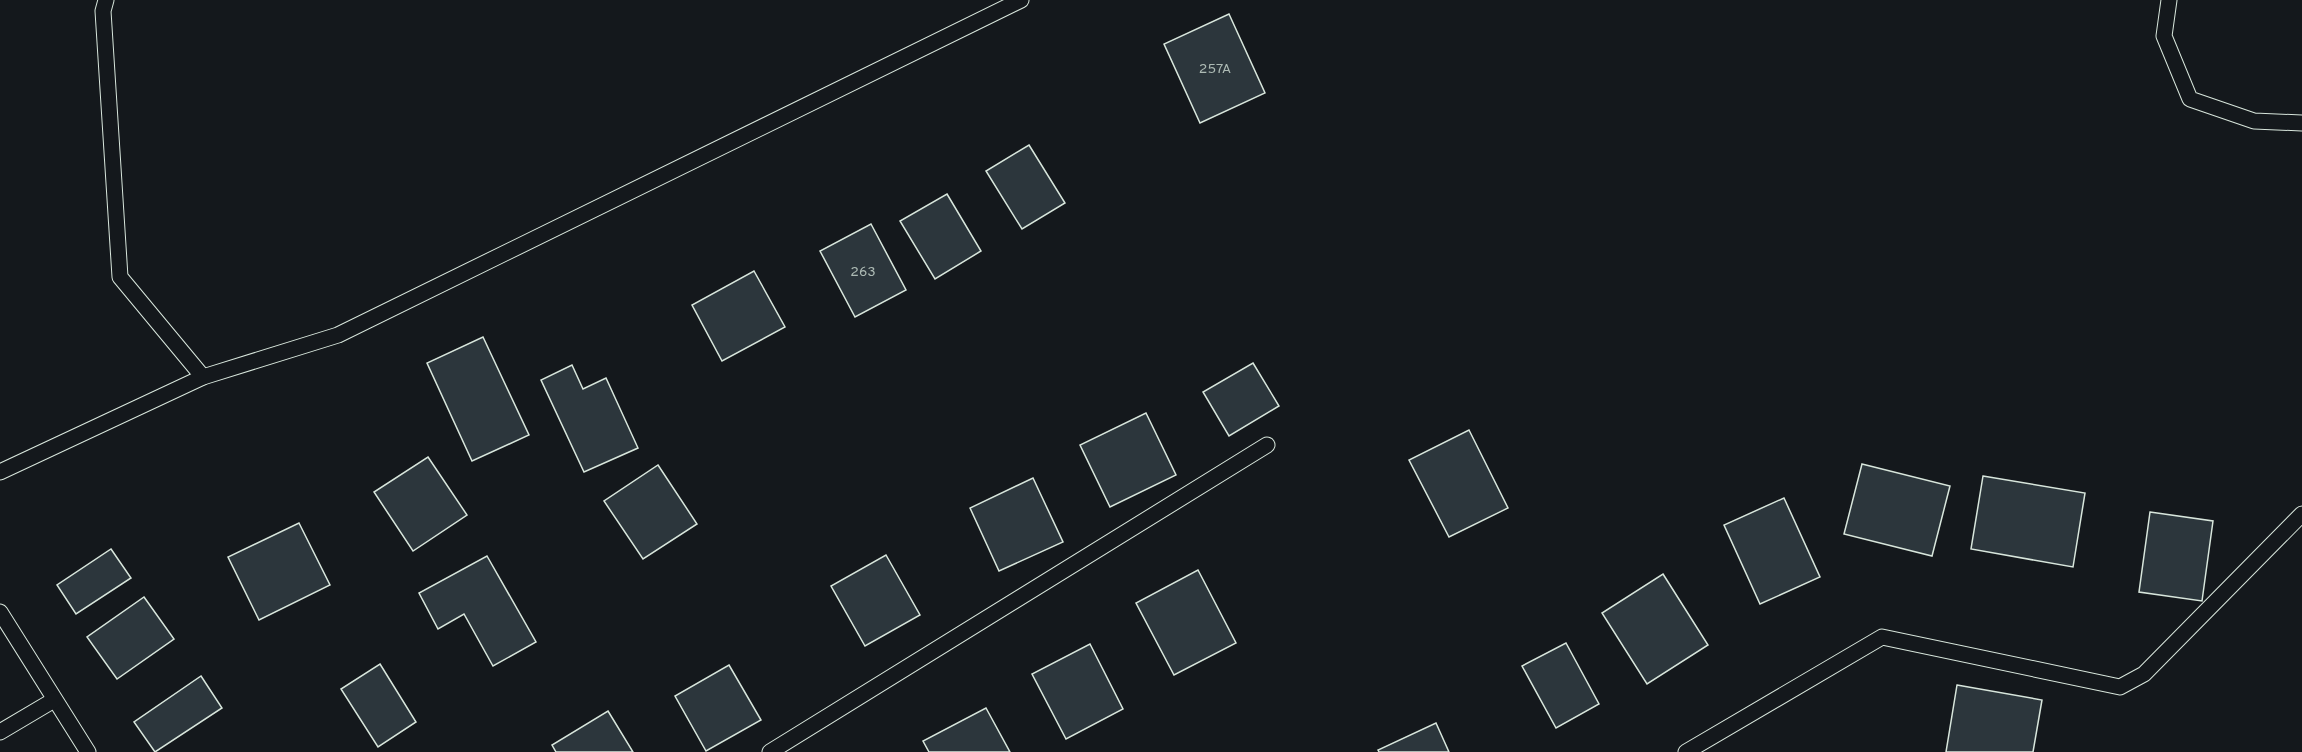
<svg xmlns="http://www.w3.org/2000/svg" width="2302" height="752" viewBox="0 0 2302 752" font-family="Overpass,sans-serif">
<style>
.building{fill:#2c363c;stroke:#d8e6dc;stroke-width:1.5}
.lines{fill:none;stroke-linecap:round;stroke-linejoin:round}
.service-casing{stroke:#d8e6dc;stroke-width:17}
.service{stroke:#14181c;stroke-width:15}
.labels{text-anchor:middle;stroke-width:4.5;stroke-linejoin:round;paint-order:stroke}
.number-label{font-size:14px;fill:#adbab4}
</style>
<rect width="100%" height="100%" fill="#14181c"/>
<g class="building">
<path d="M 1229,14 L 1265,93 L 1200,123 L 1164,44 Z"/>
<path d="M 1029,145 L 1065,203 L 1022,229 L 986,171 Z"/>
<path d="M 947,194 L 981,251 L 935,279 L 900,221 Z"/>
<path d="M 871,224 L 906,290 L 855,317 L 820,251 Z"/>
<path d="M 754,271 L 785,327 L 722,361 L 692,305 Z"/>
<path d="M 483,337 L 529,435 L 472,461 L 427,363 Z"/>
<path d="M 1253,363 L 1279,406 L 1229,436 L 1203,392 Z"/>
<path d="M 572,365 L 583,389 L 606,378 L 638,448 L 584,472 L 541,380 Z"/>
<path d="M 1146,413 L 1176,475 L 1110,507 L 1080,445 Z"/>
<path d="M 1469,430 L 1508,508 L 1449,537 L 1409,460 Z"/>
<path d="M 428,457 L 467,515 L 413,551 L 374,492 Z"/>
<path d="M 1862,464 L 1950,486 L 1932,556 L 1844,534 Z"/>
<path d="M 658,465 L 697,524 L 643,559 L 604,501 Z"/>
<path d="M 1983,476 L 2085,493 L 2073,567 L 1971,549 Z"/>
<path d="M 1033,478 L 1063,542 L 999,571 L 970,508 Z"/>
<path d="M 1784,498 L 1820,577 L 1760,604 L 1724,525 Z"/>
<path d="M 2150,512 L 2213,521 L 2202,601 L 2139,592 Z"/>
<path d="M 299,523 L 330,585 L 259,620 L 228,557 Z"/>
<path d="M 111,549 L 131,578 L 76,614 L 57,585 Z"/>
<path d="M 886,555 L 920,615 L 865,646 L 831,586 Z"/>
<path d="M 487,556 L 536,642 L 493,666 L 464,614 L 438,629 L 419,593 Z"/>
<path d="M 1198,570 L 1236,643 L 1174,675 L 1136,603 Z"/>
<path d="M 1663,574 L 1708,645 L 1647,684 L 1602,613 Z"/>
<path d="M 144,597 L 174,639 L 117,679 L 87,637 Z"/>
<path d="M 1566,643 L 1599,704 L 1556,728 L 1522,666 Z"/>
<path d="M 1090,644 L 1123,709 L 1066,739 L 1032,674 Z"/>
<path d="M 380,664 L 416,722 L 378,747 L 341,689 Z"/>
<path d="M 729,665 L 761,720 L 706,751 L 675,696 Z"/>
<path d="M 201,676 L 222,708 L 155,752 L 134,722 Z"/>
<path d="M 1957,685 L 2042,700 L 2033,752 L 1946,752 Z"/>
<path d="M 986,708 L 1010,752 L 929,752 L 923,741 Z"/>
<path d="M 608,711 L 633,752 L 556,752 L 552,745 Z"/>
<path d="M 1436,723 L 1449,752 L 1379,752 L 1378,750 Z"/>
</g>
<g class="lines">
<g class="service-casing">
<g id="service">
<path d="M 106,0 L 103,11 L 120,277 L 203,377"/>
<path d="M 2169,0 L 2164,36 L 2190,99 L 2254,121 L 2302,123"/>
<path d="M 0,472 L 203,377 L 338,335 L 1021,0"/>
<path d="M 0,612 L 88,752"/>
<path d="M 0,732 L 54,700"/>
<path d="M 770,752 L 1267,445"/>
<path d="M 1686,752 L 1882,637 L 2120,687 L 2144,674 L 2302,514"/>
</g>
</g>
<use href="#service" class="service"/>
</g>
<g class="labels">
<g class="number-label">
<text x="1215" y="73">257А</text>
<text x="863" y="276">263</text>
</g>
</g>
</svg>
